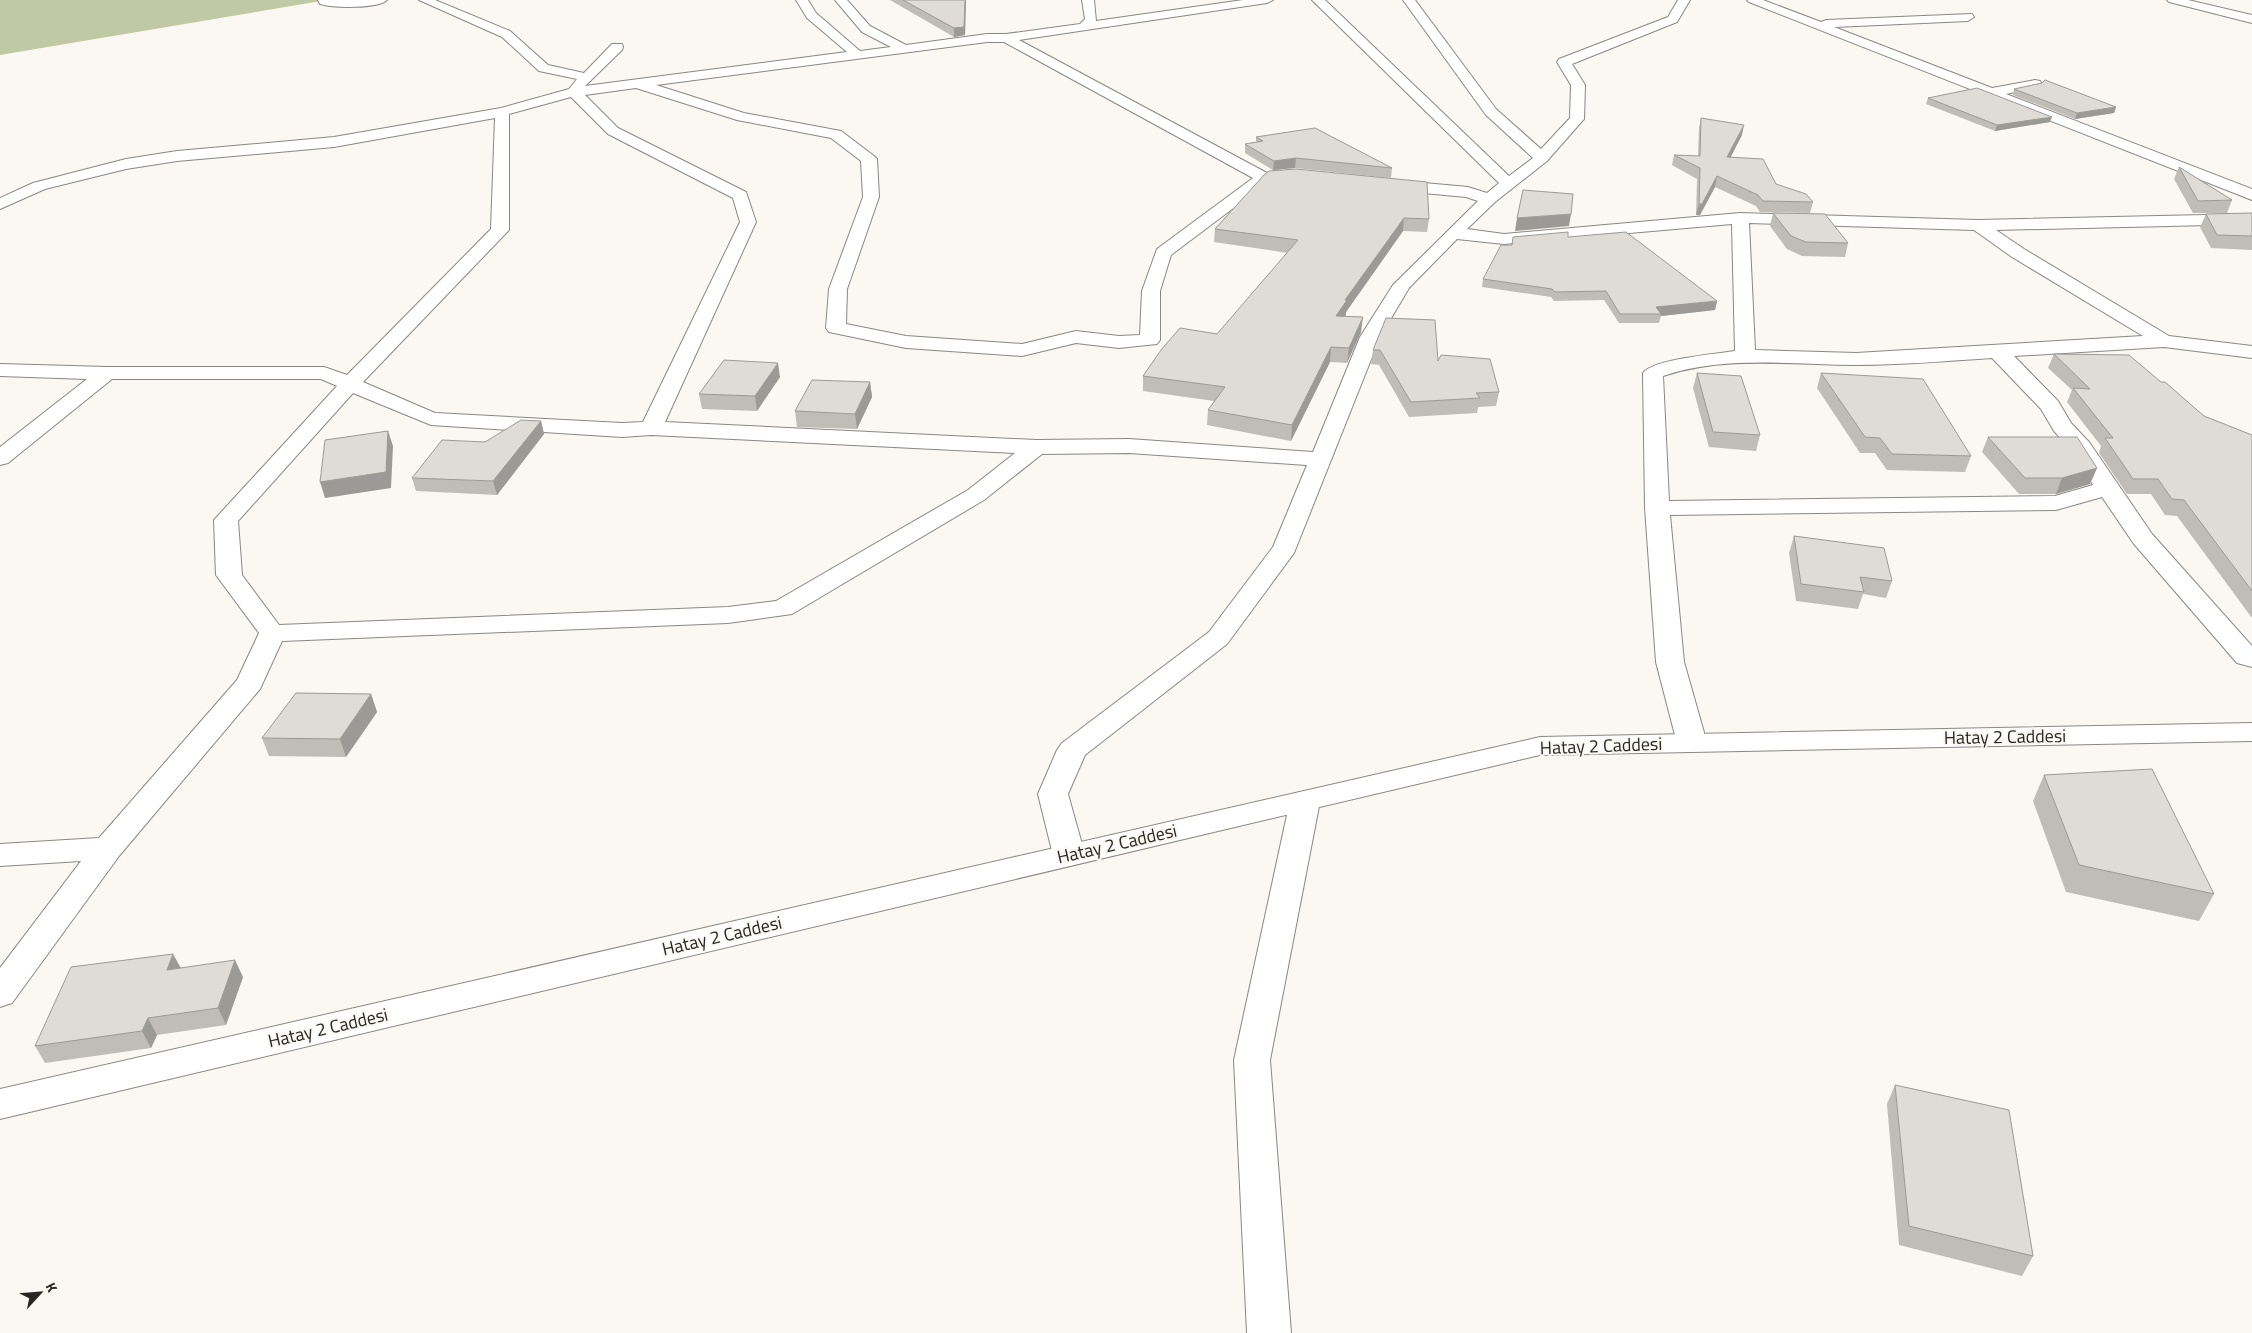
<svg xmlns="http://www.w3.org/2000/svg" width="2252" height="1333" viewBox="0 0 2252 1333" font-family="'Titillium Web',sans-serif">
<style>
.forest{fill:#bfc9a3}
.lines{fill:none;stroke-linecap:round;stroke-linejoin:round}
.street-casing{stroke:#8b8783;stroke-width:2}
.secondary-casing{stroke:#8b8783;stroke-width:2}
.street{fill:#fff;fill-rule:evenodd}
.secondary{fill:#fff;fill-rule:evenodd}
.wall{fill:#c0bdb9}
.shaded-wall{fill:#9c9a96}
.building{fill:#dfdcd7;stroke:#9c9a96}
.labels{text-anchor:middle;stroke-width:4;stroke-linejoin:round;paint-order:stroke}
.street-label{font-size:18px;fill:#272624;stroke:#fbf7f2}
</style>
<rect width="100%" height="100%" fill="#fbf7f2"/>
<path class="forest" d="M 0,0 L 327,0 L 0,55 Z"/>
<g class="lines">
<g class="street-casing">
<g id="street">
<path d="M 318,0 L 387,0 C 378,9 333,8 320,4 Z"/>
<path d="M 419,0 L 435,0 L 510,31 L 548,65 L 584,73 L 612,44 L 622,44 L 623,47 L 622,50 L 585,86 L 847,52 L 807,18 L 796,0 L 808,0 L 816,13 L 860,51 L 891,47 L 862,32 L 835,0 L 847,0 L 870,26 L 906,45 L 987,34 L 1006,34 L 1080,24 L 1085,19 L 1082,0 L 1094,0 L 1096,21 L 1243,0 L 1273,0 L 1267,3 L 1019,40 L 1267,173 L 1293,170 L 1299,172 L 1301,175 L 1299,178 L 1268,182 L 1171,255 L 1160,291 L 1160,340 L 1157,344 L 1119,348 L 1076,343 L 1022,356 L 906,348 L 829,332 L 826,328 L 829,289 L 863,197 L 861,161 L 831,138 L 737,120 L 636,88 L 585,95 L 618,128 L 746,192 L 756,222 L 665,422 L 1036,440 L 1129,439 L 1313,452 L 1360,337 L 1393,285 L 1478,201 L 1466,197 L 1391,190 L 1385,188 L 1383,185 L 1385,182 L 1391,180 L 1468,187 L 1487,193 L 1499,183 L 1312,0 L 1325,0 L 1509,176 L 1533,158 L 1486,115 L 1403,0 L 1415,0 L 1496,109 L 1541,149 L 1570,118 L 1571,85 L 1557,62 L 1559,59 L 1668,17 L 1678,0 L 1690,0 L 1677,22 L 1572,64 L 1585,85 L 1584,119 L 1547,161 L 1495,202 L 1467,229 L 1504,234 L 1740,213 L 1978,220 L 2252,214 L 2252,224 L 1996,230 L 2024,249 L 2169,336 L 2252,346 L 2252,358 L 2164,347 L 2014,356 L 2058,401 L 2071,423 L 2089,442 L 2152,534 L 2252,646 L 2252,667 L 2237,663 L 2134,544 L 2102,497 L 2056,510 L 1670,515 L 1684,662 L 1707,743 L 1702,749 L 1692,752 L 1682,749 L 1677,743 L 1656,662 L 1645,508 L 1643,373 C 1653,359 1716,354 1735,351 L 1732,224 L 1504,244 L 1457,239 L 1409,288 L 1380,337 L 1294,553 L 1227,644 L 1085,755 L 1068,794 L 1085,855 L 1080,863 L 1069,866 L 1058,863 L 1053,855 L 1038,794 L 1057,750 L 1062,743 L 1209,632 L 1273,547 L 1307,465 L 1129,453 L 1042,454 L 984,500 L 792,614 L 728,623 L 282,641 L 260,689 L 119,856 L 12,1003 L 0,1007 L 0,968 L 81,861 L 0,866 L 0,844 L 99,838 L 237,680 L 259,633 L 216,575 L 214,520 L 337,386 L 321,379 L 112,379 L 8,463 L 0,465 L 0,447 L 87,379 L 0,376 L 0,364 L 107,367 L 324,367 L 347,375 L 491,229 L 495,118 L 334,147 L 177,161 L 126,169 L 45,189 L 0,209 L 0,198 L 33,183 L 126,159 L 177,151 L 334,137 L 501,108 L 569,89 L 577,79 L 539,71 L 502,37 ZM 987,42 L 1004,42 L 1253,178 L 1157,249 L 1142,291 L 1140,335 L 1119,336 L 1076,331 L 1022,344 L 906,336 L 846,324 L 847,289 L 879,197 L 877,159 L 874,156 L 841,131 L 744,113 L 656,85 ZM 571,97 L 608,134 L 733,198 L 740,222 L 643,422 L 622,423 L 435,413 L 363,382 L 509,230 L 509,114 ZM 1749,223 L 1974,230 L 2012,257 L 2143,336 L 1856,353 L 1755,350 ZM 1992,358 L 2041,409 L 2054,431 L 2072,451 L 2093,485 L 2055,496 L 1669,501 L 1663,376 C 1725,355 1792,365 1856,365 C 1901,365 1947,361 1992,358 ZM 353,393 L 431,425 L 622,437 L 651,435 L 1015,453 L 968,490 L 776,601 L 728,607 L 279,625 L 242,575 L 238,521 Z"/>
<path d="M 1747,0 L 1763,0 L 1821,22 L 1826,20 L 1972,14 L 1974,17 L 1968,21 L 1834,27 L 1992,88 L 2035,80 L 2040,81 L 2042,84 L 2040,87 L 2006,94 L 2252,189 L 2252,200 L 1749,2 Z"/>
<path d="M 2167,0 L 2188,0 L 2252,15 L 2252,23 L 2169,2 Z"/>
<path d="M 1305,791 L 1316,794 L 1320,801 L 1270,1060 L 1291,1333 L 1247,1333 L 1234,1060 L 1290,801 L 1294,794 Z"/>
</g>
</g>
<g class="secondary-casing">
<path id="secondary" d="M 2252,723 L 2252,741 L 1540,755 L 0,1119 L 0,1089 L 1540,737 Z"/>
</g>
<use href="#street" class="street"/>
<use href="#secondary" class="secondary"/>
</g>
<g class="wall">
<path d="M 890,0 L 966,0 L 965,35 L 954,37 Z"/>
<path d="M 2042,83 L 2116,107 L 2114,113 L 2075,119 L 2013,95 L 2014,89 Z"/>
<path d="M 1928,98 L 2050,122 L 1995,131 L 1926,104 Z"/>
<path d="M 1701,118 L 1742,135 L 1730,158 L 1776,184 L 1813,202 L 1810,213 L 1760,212 L 1756,206 L 1715,187 L 1700,215 L 1696,215 L 1697,179 L 1672,165 L 1674,155 L 1698,156 L 1699,128 Z"/>
<path d="M 1256,137 L 1392,168 L 1391,178 L 1295,168 L 1273,170 L 1245,153 L 1245,144 L 1256,142 Z"/>
<path d="M 2179,167 L 2232,200 L 2227,213 L 2193,213 L 2174,179 Z"/>
<path d="M 1264,175 L 1429,219 L 1427,232 L 1403,231 L 1346,312 L 1345,316 L 1361,332 L 1347,363 L 1330,362 L 1291,441 L 1207,425 L 1208,410 L 1214,401 L 1143,391 L 1143,376 L 1217,334 L 1288,253 L 1214,242 L 1215,229 Z"/>
<path d="M 1773,213 L 1848,243 L 1845,257 L 1802,256 L 1787,249 L 1770,226 Z"/>
<path d="M 2252,213 L 2252,250 L 2211,248 L 2200,227 L 2206,214 Z"/>
<path d="M 1568,237 L 1717,301 L 1715,310 L 1661,316 L 1659,323 L 1619,323 L 1604,300 L 1554,301 L 1551,297 L 1482,287 L 1483,279 L 1512,245 Z"/>
<path d="M 1386,318 L 1438,361 L 1499,392 L 1496,406 L 1478,407 L 1477,413 L 1409,417 L 1379,365 L 1371,364 L 1373,350 Z"/>
<path d="M 2054,354 L 2161,382 L 2204,416 L 2252,435 L 2252,618 L 2177,516 L 2165,515 L 2151,494 L 2127,494 L 2099,453 L 2101,446 L 2067,402 L 2072,390 L 2048,368 Z"/>
<path d="M 1697,373 L 1760,435 L 1756,451 L 1709,447 L 1693,388 Z"/>
<path d="M 1821,373 L 1971,456 L 1965,472 L 1887,470 L 1875,453 L 1860,453 L 1817,388 Z"/>
<path d="M 780,377 L 757,411 L 702,409 L 699,394 Z"/>
<path d="M 870,382 L 872,397 L 857,429 L 797,427 L 795,411 Z"/>
<path d="M 541,421 L 544,434 L 497,495 L 416,491 L 412,478 L 485,442 Z"/>
<path d="M 1988,437 L 2097,468 L 2090,484 L 2056,494 L 2019,494 L 1982,452 Z"/>
<path d="M 1794,536 L 1892,581 L 1886,598 L 1863,594 L 1858,609 L 1796,601 L 1789,553 Z"/>
<path d="M 371,694 L 377,712 L 346,757 L 269,756 L 262,738 Z"/>
<path d="M 2044,775 L 2214,894 L 2199,921 L 2066,892 L 2033,801 Z"/>
<path d="M 181,968 L 243,977 L 226,1025 L 157,1035 L 151,1048 L 45,1063 L 35,1046 Z"/>
<path d="M 1895,1085 L 2033,1256 L 2022,1276 L 1899,1245 L 1887,1104 Z"/>
</g>
<g class="shaded-wall">
<path d="M 965,0 L 966,0 L 965,35 L 954,37 L 954,28 Z"/>
<path d="M 2116,107 L 2114,113 L 2075,119 L 2077,113 Z"/>
<path d="M 2052,117 L 2050,122 L 1995,131 L 1997,125 Z"/>
<path d="M 1744,125 L 1742,135 L 1725,168 L 1727,157 Z"/>
<path d="M 1296,158 L 1295,168 L 1273,170 L 1274,161 Z"/>
<path d="M 1717,176 L 1715,187 L 1700,215 L 1696,215 L 1699,204 Z"/>
<path d="M 1571,214 L 1569,226 L 1515,231 L 1517,218 Z"/>
<path d="M 1404,218 L 1403,231 L 1346,312 L 1346,315 L 1335,331 L 1336,316 L 1345,300 Z"/>
<path d="M 1717,301 L 1715,310 L 1661,316 L 1661,314 L 1656,307 Z"/>
<path d="M 1363,317 L 1361,332 L 1347,363 L 1349,348 Z"/>
<path d="M 1331,347 L 1330,362 L 1291,441 L 1292,425 Z"/>
<path d="M 778,363 L 780,377 L 757,411 L 755,396 Z"/>
<path d="M 870,382 L 872,397 L 857,429 L 855,414 Z"/>
<path d="M 541,421 L 544,434 L 497,495 L 493,481 Z"/>
<path d="M 388,431 L 393,446 L 391,488 L 325,498 L 320,482 Z"/>
<path d="M 2097,468 L 2090,484 L 2056,494 L 2062,478 Z"/>
<path d="M 371,694 L 377,712 L 346,757 L 340,739 Z"/>
<path d="M 173,954 L 182,970 L 167,970 Z"/>
<path d="M 235,960 L 243,977 L 226,1025 L 218,1008 Z"/>
<path d="M 148,1018 L 157,1035 L 151,1048 L 142,1031 Z"/>
</g>
<g class="building">
<path d="M 903,0 L 965,0 L 964,27 L 954,28 Z"/>
<path d="M 2045,80 L 2116,107 L 2077,113 L 2014,89 L 2042,83 Z"/>
<path d="M 1977,88 L 2052,117 L 1997,125 L 1928,98 Z"/>
<path d="M 1701,118 L 1744,125 L 1727,157 L 1763,159 L 1776,184 L 1806,194 L 1813,202 L 1763,201 L 1758,195 L 1717,176 L 1702,204 L 1699,204 L 1700,168 L 1674,155 L 1700,156 Z"/>
<path d="M 1315,128 L 1392,168 L 1296,158 L 1274,161 L 1245,144 L 1263,141 L 1256,137 Z"/>
<path d="M 2179,167 L 2232,200 L 2198,201 Z"/>
<path d="M 1296,169 L 1427,182 L 1429,219 L 1404,218 L 1345,300 L 1347,300 L 1336,316 L 1363,317 L 1349,348 L 1331,347 L 1292,425 L 1208,410 L 1225,387 L 1143,376 L 1161,350 L 1180,328 L 1217,334 L 1298,240 L 1215,229 L 1264,175 L 1269,171 Z"/>
<path d="M 1523,190 L 1573,194 L 1571,214 L 1517,218 Z"/>
<path d="M 1773,213 L 1825,214 L 1848,243 L 1806,242 L 1791,236 Z"/>
<path d="M 2252,213 L 2252,236 L 2217,235 L 2206,214 Z"/>
<path d="M 1568,232 L 1568,237 L 1626,232 L 1717,301 L 1656,307 L 1661,314 L 1620,314 L 1606,291 L 1555,292 L 1552,289 L 1483,279 L 1501,245 L 1512,245 L 1513,237 Z"/>
<path d="M 1386,318 L 1435,320 L 1438,361 L 1441,355 L 1490,359 L 1499,392 L 1476,393 L 1480,398 L 1411,402 L 1380,350 L 1373,350 Z"/>
<path d="M 2054,354 L 2129,355 L 2161,382 L 2165,382 L 2204,416 L 2252,435 L 2252,591 L 2184,500 L 2172,499 L 2158,479 L 2133,479 L 2105,438 L 2113,438 L 2073,388 L 2090,389 Z"/>
<path d="M 724,360 L 778,363 L 755,396 L 699,394 Z"/>
<path d="M 1697,373 L 1741,376 L 1760,435 L 1713,432 Z"/>
<path d="M 1821,373 L 1923,379 L 1971,456 L 1892,454 L 1880,438 L 1865,437 Z"/>
<path d="M 812,380 L 870,382 L 855,414 L 795,411 Z"/>
<path d="M 521,420 L 541,421 L 493,481 L 412,478 L 442,440 L 485,442 Z"/>
<path d="M 388,431 L 386,472 L 320,482 L 325,440 Z"/>
<path d="M 1988,437 L 2077,437 L 2097,468 L 2062,478 L 2025,478 Z"/>
<path d="M 1794,536 L 1884,548 L 1892,581 L 1860,577 L 1864,592 L 1801,584 Z"/>
<path d="M 296,693 L 371,694 L 340,739 L 262,738 Z"/>
<path d="M 2152,769 L 2214,894 L 2079,865 L 2044,775 Z"/>
<path d="M 173,954 L 167,970 L 235,960 L 218,1008 L 148,1018 L 142,1031 L 35,1046 L 71,967 Z"/>
<path d="M 1895,1085 L 2009,1110 L 2033,1256 L 1909,1226 Z"/>
</g>
<g class="labels">
<g class="street-label">
<text transform="translate(2005 737) rotate(-1)" y="6">Hatay 2 Caddesi</text>
<text transform="translate(1601 746) rotate(-2)" y="6">Hatay 2 Caddesi</text>
<text transform="translate(1117 844) rotate(-13)" y="6">Hatay 2 Caddesi</text>
<text transform="translate(722 936) rotate(-13)" y="6">Hatay 2 Caddesi</text>
<text transform="translate(328 1028) rotate(-13)" y="6">Hatay 2 Caddesi</text>
</g>
</g>
<g transform="translate(40 1293) rotate(64)" stroke="#fbf7f2" stroke-width="4" paint-order="stroke">
<path d="M0-4L9 19L0 12L-9 19Z" fill="#272624"/>
<text y="-8" font-size="14" font-weight="bold" text-anchor="middle" fill="#272624">K</text>
</g>
</svg>
